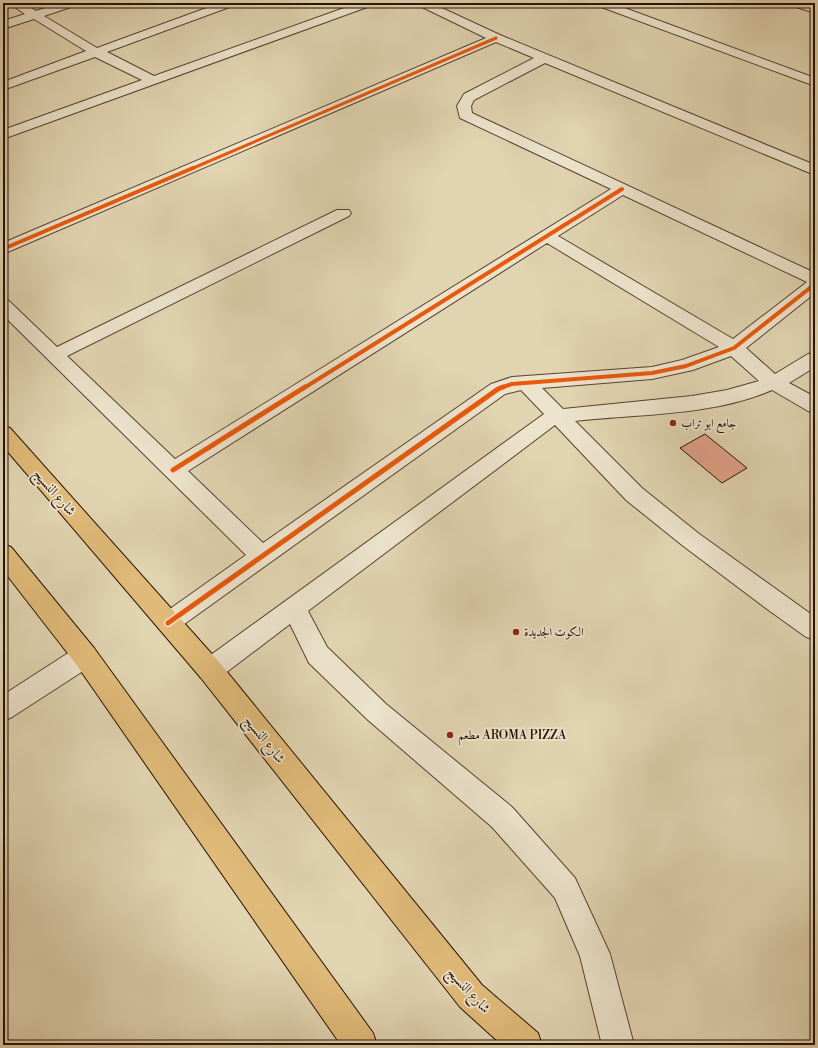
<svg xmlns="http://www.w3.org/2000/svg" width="818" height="1048" viewBox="0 0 818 1048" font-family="'Libre Bodoni',Amiri,serif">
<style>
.building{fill:#e2a087;stroke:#271102}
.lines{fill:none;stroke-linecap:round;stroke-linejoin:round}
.minor-casing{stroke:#56422e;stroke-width:2}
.major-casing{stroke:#271102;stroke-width:2}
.minor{fill:#ece3cc;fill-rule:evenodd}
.major{fill:#e0ba78;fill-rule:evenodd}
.cycleway-far2-casing{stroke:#ece3cc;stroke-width:4.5}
.cycleway-far1-casing{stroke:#ece3cc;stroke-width:6}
.cycleway-casing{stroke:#ece3cc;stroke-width:8}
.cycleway-far2{stroke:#e8590c;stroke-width:3}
.cycleway-far1{stroke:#e8590c;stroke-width:4}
.cycleway{stroke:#e8590c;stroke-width:5}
.poi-dot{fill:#8f2418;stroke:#ece3cc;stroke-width:1.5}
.labels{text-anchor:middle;stroke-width:3.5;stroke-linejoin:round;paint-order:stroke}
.poi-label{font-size:12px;fill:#271102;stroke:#ece3cc;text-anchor:start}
.near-street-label{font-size:14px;fill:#271102;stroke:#ece3cc}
</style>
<rect width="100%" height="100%" fill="#e1d4b1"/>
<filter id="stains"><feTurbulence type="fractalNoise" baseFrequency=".005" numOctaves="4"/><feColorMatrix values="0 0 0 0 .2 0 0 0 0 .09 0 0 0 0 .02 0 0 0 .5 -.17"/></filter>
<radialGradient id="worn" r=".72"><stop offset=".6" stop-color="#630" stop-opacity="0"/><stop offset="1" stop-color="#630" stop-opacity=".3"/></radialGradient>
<path class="building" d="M 705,434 L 747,468 L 722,483 L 680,448 Z"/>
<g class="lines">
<g class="minor-casing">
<g id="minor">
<path d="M 9,3 L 23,3 L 36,11 L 61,3 L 79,3 L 77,5 L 44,16 L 97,48 L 220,3 L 237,3 L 235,5 L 107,52 L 154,76 L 358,3 L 375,3 L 373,5 L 3,139 L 3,130 L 142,80 L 95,57 L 3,90 L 3,82 L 86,51 L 34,19 L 3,29 L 3,21 L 25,14 Z"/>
<path d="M 416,3 L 431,3 L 500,35 L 815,165 L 815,174 L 810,173 L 545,63 L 474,100 L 471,106 L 472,113 L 815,273 L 815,293 L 746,348 L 775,374 L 808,354 L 815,352 L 815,367 L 789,383 L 815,397 L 815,413 L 808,411 L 772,390 C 713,416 638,414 575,421 L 642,488 L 698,533 L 815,617 L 815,640 L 806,637 L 767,609 L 682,545 L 626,500 L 555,425 L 308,611 L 327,647 L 386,704 L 512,807 L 575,878 L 610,954 L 634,1045 L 602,1045 L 580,956 L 555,898 L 492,827 L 368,720 L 309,663 L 290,624 L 219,678 L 210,681 L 201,678 L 198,670 L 201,662 L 544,414 L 521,390 L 505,394 L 176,630 L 168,633 L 160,630 L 156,623 L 160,616 L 246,555 L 3,315 L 3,300 L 9,301 L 57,347 L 337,210 L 349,210 L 351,213 L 349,216 L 67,356 L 175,459 L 611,189 L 460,118 L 457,106 L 464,94 L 534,58 L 496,42 L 3,254 L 3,243 L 486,38 L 418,5 ZM 623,195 L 807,282 L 733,339 L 558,236 ZM 547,243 L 719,347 L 682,360 L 652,367 L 512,377 L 491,384 L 263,543 L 188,471 ZM 731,356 L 759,381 L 727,390 L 692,396 L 563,409 L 542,388 L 652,379 L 693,370 Z"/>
<path d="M 594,3 L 611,3 L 815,78 L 815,86 L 596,5 Z"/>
<path d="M 788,3 L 805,3 L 815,6 L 815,13 L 790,5 Z"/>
<path d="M 85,645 L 94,648 L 97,656 L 94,664 L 12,717 L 3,721 L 3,695 L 76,648 Z"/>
</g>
</g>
<g class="major-casing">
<g id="major">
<path d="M 3,426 L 10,428 L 219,662 L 482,985 L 538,1033 L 542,1045 L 502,1045 L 460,1007 L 201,678 L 3,446 Z"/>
<path d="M 3,544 L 11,547 L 94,648 L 373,1033 L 377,1045 L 341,1045 L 76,664 L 3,570 Z"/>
</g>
</g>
<use href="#minor" class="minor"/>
<use href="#major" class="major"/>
<g class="cycleway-far2-casing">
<path id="cycleway-far2" d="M 191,169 L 496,38"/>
</g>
<g class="cycleway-far1-casing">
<g id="cycleway-far1">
<path d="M 3,249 L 193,168"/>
<path d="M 304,388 L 622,189"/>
<path d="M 500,388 L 512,384 L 652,373 L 686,366 L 734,348 L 815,284"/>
</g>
</g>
<g class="cycleway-casing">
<g id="cycleway">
<path d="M 173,470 L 305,387"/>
<path d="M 168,623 L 498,389 L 503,387"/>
</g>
</g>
<use href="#cycleway-far2" class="cycleway-far2"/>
<use href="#cycleway-far1" class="cycleway-far1"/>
<use href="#cycleway" class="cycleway"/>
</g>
<g class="poi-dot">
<circle cx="673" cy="423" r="4"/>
<circle cx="516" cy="632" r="4"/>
<circle cx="450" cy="735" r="4"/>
</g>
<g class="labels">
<g class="poi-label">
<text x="681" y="427">جامع ابو تراب</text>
<text x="524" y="636">الكوت الجديدة</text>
<text x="458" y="739">مطعم AROMA PIZZA</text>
</g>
<g class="near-street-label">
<text transform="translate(55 492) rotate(49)" y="5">شارع النسيج</text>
<text transform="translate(265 739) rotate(51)" y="5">شارع النسيج</text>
<text transform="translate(469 990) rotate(47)" y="5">شارع النسيج</text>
</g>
</g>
<rect width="818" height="1048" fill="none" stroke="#e1d4b1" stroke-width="16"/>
<rect x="4" y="4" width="810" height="1040" fill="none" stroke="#271102" stroke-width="2"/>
<rect x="8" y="8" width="802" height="1032" fill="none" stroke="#271102"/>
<rect width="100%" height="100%" filter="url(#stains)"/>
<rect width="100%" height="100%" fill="url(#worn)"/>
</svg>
